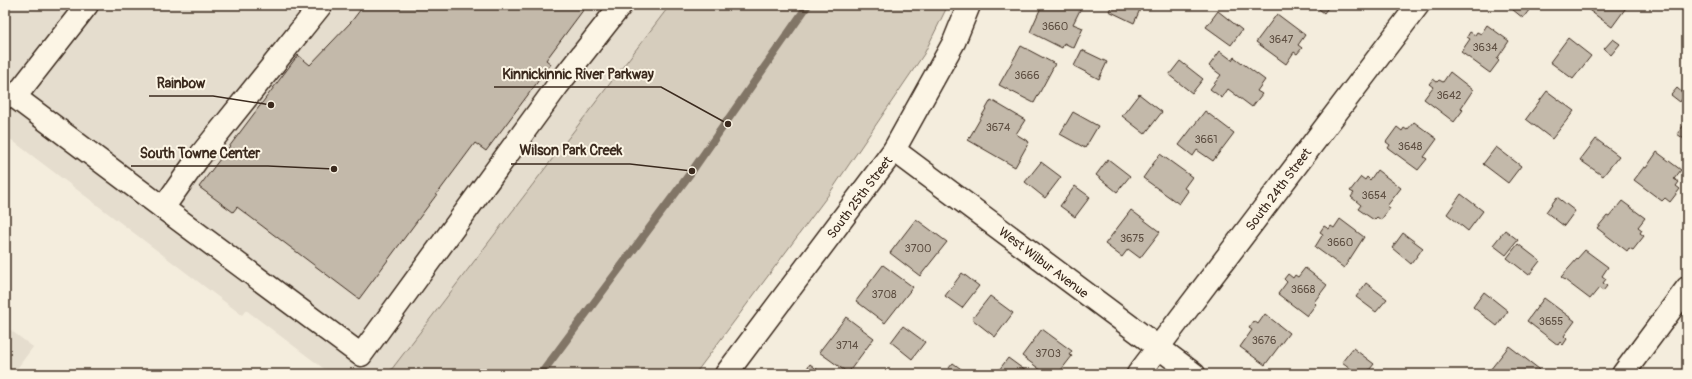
<svg xmlns="http://www.w3.org/2000/svg" width="1692" height="379" viewBox="0 0 1692 379" font-family="Pangolin,sans-serif">
<style>
.built{fill:#e5ddce}
.green{fill:#d6cdbd;stroke:#887c6e}
.lines{fill:none;stroke-linecap:round;stroke-linejoin:round}
.stream{stroke:#817466;stroke-width:8}
.building{fill:#c3b9aa;stroke:#3b2a1e}
.minor-casing{stroke:#3b2a1e;stroke-width:25}
.minor{stroke:#fcf5e5;stroke-width:22}
.labels{text-anchor:middle;stroke-width:4;stroke-linejoin:round;paint-order:stroke}
.number-label{font-size:11px;fill:#5d4e41}
.street-label{font-size:13px;fill:#3b2a1e;stroke:#fcf5e5}
.leader{fill:none;stroke:#3b2a1e;stroke-width:1.5}
.callout-dot{fill:#3b2a1e;stroke:#fcf5e5;stroke-width:1.5}
.callout-label{font-size:14px;text-anchor:middle;font-weight:bold;fill:#3b2a1e;stroke:#fcf5e5;stroke-width:4;stroke-linejoin:round;paint-order:stroke}
</style>
<rect width="100%" height="100%" fill="#f4eddd"/>
<filter id="ink" filterUnits="userSpaceOnUse"><feTurbulence type="fractalNoise" baseFrequency=".025" numOctaves="2"/><feDisplacementMap in="SourceGraphic" scale="8" xChannelSelector="R" yChannelSelector="G"/><feConvolveMatrix kernelMatrix="1 2 1 2 8 2 1 2 1" color-interpolation-filters="sRGB"/></filter>
<g filter="url(#ink)">
<g class="built">
<path d="M 5,5 L 670,5 L 388,374 L 331,374 L 246,310 L 242,315 L 5,135 Z"/>
<path d="M 5,326 L 33,347 L 13,374 L 5,374 Z"/>
</g>
<path class="green" d="M 670,5 L 948,5 L 924,54 L 829,194 L 695,374 L 388,374 Z"/>
<g class="lines">
<path class="stream" d="M 541,374 L 692,171 L 808,5"/>
</g>
<g class="building">
<path d="M 364,5 L 587,5 L 546,60 L 551,64 L 486,151 L 475,143 L 359,299 L 237,207 L 233,212 L 199,187 L 298,55 L 310,65 L 351,22 Z"/>
<path d="M 1042,5 L 1082,6 L 1073,24 L 1083,28 L 1074,48 L 1064,43 L 1062,48 L 1030,32 Z"/>
<path d="M 1112,5 L 1142,5 L 1134,23 L 1109,11 Z"/>
<path d="M 1314,5 L 1330,5 L 1324,13 Z"/>
<path d="M 1507,5 L 1533,5 L 1523,18 Z"/>
<path d="M 1588,5 L 1628,5 L 1612,27 L 1586,8 Z"/>
<path d="M 1218,11 L 1242,30 L 1231,45 L 1206,27 Z"/>
<path d="M 1277,14 L 1305,35 L 1298,45 L 1302,48 L 1297,54 L 1294,52 L 1286,64 L 1256,42 Z"/>
<path d="M 1487,25 L 1509,41 L 1497,59 L 1499,61 L 1490,73 L 1461,52 L 1470,39 L 1467,37 L 1470,32 L 1475,35 L 1477,32 L 1481,34 Z"/>
<path d="M 1568,38 L 1591,56 L 1573,79 L 1550,62 Z"/>
<path d="M 1613,39 L 1620,44 L 1611,55 L 1604,49 Z"/>
<path d="M 1021,46 L 1055,64 L 1034,103 L 999,85 Z"/>
<path d="M 1082,50 L 1107,62 L 1099,79 L 1074,66 Z"/>
<path d="M 1220,51 L 1232,60 L 1234,57 L 1265,80 L 1257,91 L 1262,94 L 1252,107 L 1228,89 L 1222,98 L 1210,89 L 1221,75 L 1209,66 Z"/>
<path d="M 1180,61 L 1203,79 L 1192,93 L 1169,75 Z"/>
<path d="M 1450,72 L 1473,90 L 1461,108 L 1463,110 L 1454,122 L 1424,99 L 1433,87 L 1429,84 L 1433,79 L 1437,82 L 1439,80 L 1443,82 Z"/>
<path d="M 1677,88 L 1685,95 L 1680,102 L 1671,95 Z"/>
<path d="M 1547,91 L 1574,111 L 1552,139 L 1526,119 Z"/>
<path d="M 1139,94 L 1162,112 L 1145,134 L 1122,116 Z"/>
<path d="M 991,100 L 1025,120 L 1016,134 L 1029,142 L 1015,167 L 968,140 Z"/>
<path d="M 1205,111 L 1234,133 L 1213,161 L 1197,150 L 1193,156 L 1179,145 Z"/>
<path d="M 1073,112 L 1098,126 L 1085,148 L 1060,134 Z"/>
<path d="M 1687,121 L 1687,141 L 1677,134 Z"/>
<path d="M 1414,122 L 1437,139 L 1424,157 L 1427,159 L 1418,170 L 1388,148 L 1390,145 L 1386,142 L 1397,127 L 1402,131 L 1404,128 L 1407,130 Z"/>
<path d="M 1596,139 L 1619,156 L 1603,176 L 1580,160 Z"/>
<path d="M 1496,147 L 1521,166 L 1508,183 L 1483,164 Z"/>
<path d="M 1657,152 L 1681,170 L 1674,179 L 1679,182 L 1676,186 L 1680,189 L 1670,202 L 1665,198 L 1662,201 L 1634,180 L 1644,167 L 1646,168 Z"/>
<path d="M 1160,154 L 1192,177 L 1184,188 L 1188,191 L 1179,204 L 1143,178 Z"/>
<path d="M 1108,159 L 1130,176 L 1117,192 L 1096,175 Z"/>
<path d="M 1041,162 L 1061,177 L 1045,198 L 1025,182 Z"/>
<path d="M 1377,170 L 1401,188 L 1387,206 L 1390,208 L 1381,220 L 1377,217 L 1374,220 L 1358,209 L 1361,205 L 1351,197 L 1354,193 L 1350,191 L 1361,177 L 1365,180 L 1367,177 L 1370,180 Z"/>
<path d="M 1075,186 L 1090,197 L 1075,217 L 1060,206 Z"/>
<path d="M 1461,194 L 1483,211 L 1468,231 L 1447,214 Z"/>
<path d="M 1557,197 L 1575,211 L 1564,226 L 1546,212 Z"/>
<path d="M 1622,201 L 1645,218 L 1638,227 L 1642,230 L 1640,233 L 1644,236 L 1633,250 L 1629,248 L 1627,251 L 1597,228 L 1607,216 L 1609,217 Z"/>
<path d="M 1131,210 L 1160,232 L 1140,258 L 1128,249 L 1122,257 L 1105,244 Z"/>
<path d="M 916,219 L 947,242 L 920,276 L 890,253 Z"/>
<path d="M 1340,219 L 1364,237 L 1344,268 L 1315,247 L 1323,234 L 1320,232 L 1324,226 L 1329,229 L 1331,226 L 1334,228 Z"/>
<path d="M 1505,230 L 1518,240 L 1506,255 L 1493,245 Z"/>
<path d="M 1403,233 L 1423,248 L 1411,264 L 1392,248 Z"/>
<path d="M 1518,244 L 1540,261 L 1529,275 L 1507,258 Z"/>
<path d="M 1585,250 L 1608,267 L 1602,276 L 1606,279 L 1603,283 L 1607,286 L 1603,291 L 1599,288 L 1590,299 L 1561,277 Z"/>
<path d="M 883,265 L 913,287 L 885,323 L 856,301 Z"/>
<path d="M 1305,268 L 1327,285 L 1314,302 L 1316,304 L 1307,316 L 1278,294 L 1287,282 L 1284,279 L 1288,274 L 1293,278 L 1295,275 L 1298,277 Z"/>
<path d="M 962,273 L 979,286 L 962,308 L 945,296 Z"/>
<path d="M 1366,283 L 1387,299 L 1376,312 L 1356,297 Z"/>
<path d="M 1484,292 L 1508,311 L 1497,326 L 1473,307 Z"/>
<path d="M 990,296 L 1013,313 L 995,337 L 972,319 Z"/>
<path d="M 1544,298 L 1575,321 L 1564,336 L 1567,339 L 1563,345 L 1560,342 L 1558,345 L 1527,321 Z"/>
<path d="M 1265,314 L 1289,333 L 1265,365 L 1240,347 L 1252,330 L 1249,328 L 1254,321 L 1258,324 Z"/>
<path d="M 846,317 L 874,338 L 848,373 L 819,352 Z"/>
<path d="M 903,326 L 925,342 L 912,359 L 891,342 Z"/>
<path d="M 1042,329 L 1072,351 L 1069,355 L 1072,356 L 1058,374 L 1046,374 L 1022,356 Z"/>
<path d="M 1509,346 L 1539,369 L 1535,374 L 1495,374 L 1490,370 Z"/>
<path d="M 1353,348 L 1374,364 L 1366,374 L 1358,374 L 1342,362 Z"/>
<path d="M 1008,358 L 1030,374 L 996,374 Z"/>
<path d="M 953,363 L 968,374 L 944,374 Z"/>
<path d="M 810,364 L 823,374 L 803,374 Z"/>
</g>
<g class="lines">
<g class="minor-casing">
<g id="minor">
<path d="M 87,5 L 15,97 L 163,208"/>
<path d="M 321,5 L 199,157 L 163,208 L 361,355 L 558,85 L 621,5"/>
<path d="M 894,150 L 1194,374"/>
<path d="M 726,374 L 894,150 L 954,42 L 969,5"/>
<path d="M 1138,374 L 1418,5"/>
<path d="M 1623,374 L 1687,288"/>
</g>
</g>
<use href="#minor" class="minor"/>
</g>
</g>
<g class="labels">
<g class="number-label">
<text x="1055" y="30">3660</text>
<text x="1281" y="43">3647</text>
<text x="1485" y="51">3634</text>
<text x="1027" y="79">3666</text>
<text x="1449" y="99">3642</text>
<text x="998" y="131">3674</text>
<text x="1206" y="143">3661</text>
<text x="1410" y="150">3648</text>
<text x="1374" y="199">3654</text>
<text x="1132" y="242">3675</text>
<text x="1340" y="246">3660</text>
<text x="918" y="252">3700</text>
<text x="1303" y="293">3668</text>
<text x="884" y="298">3708</text>
<text x="1551" y="325">3655</text>
<text x="1264" y="344">3676</text>
<text x="847" y="349">3714</text>
<text x="1048" y="357">3703</text>
</g>
<g class="street-label">
<text transform="translate(1278 189) rotate(-53)" y="5">South 24th Street</text>
<text transform="translate(859 197) rotate(-53)" y="5">South 25th Street</text>
<text transform="translate(1044 262) rotate(37)" y="5">West Wilbur Avenue</text>
</g>
</g>
<path class="leader" d="M728 124L661 87H494M271 105L213 96H149M692 171L630 164H511M334 169L268 166H131"/>
<g class="callout-dot">
<circle cx="728" cy="124" r="4"/>
<circle cx="271" cy="105" r="4"/>
<circle cx="692" cy="171" r="4"/>
<circle cx="334" cy="169" r="4"/>
</g>
<g class="callout-label">
<text x="578" y="79">Kinnickinnic River Parkway</text>
<text x="181" y="88">Rainbow</text>
<text x="571" y="155">Wilson Park Creek</text>
<text x="200" y="158">South Towne Center</text>
</g>
<rect width="1692" height="379" fill="none" stroke="#fcf5e5" stroke-width="20"/>
<rect x="10" y="10" width="1672" height="359" fill="none" stroke="#3b2a1e" stroke-width="1.5" filter="url(#ink)"/>
</svg>
